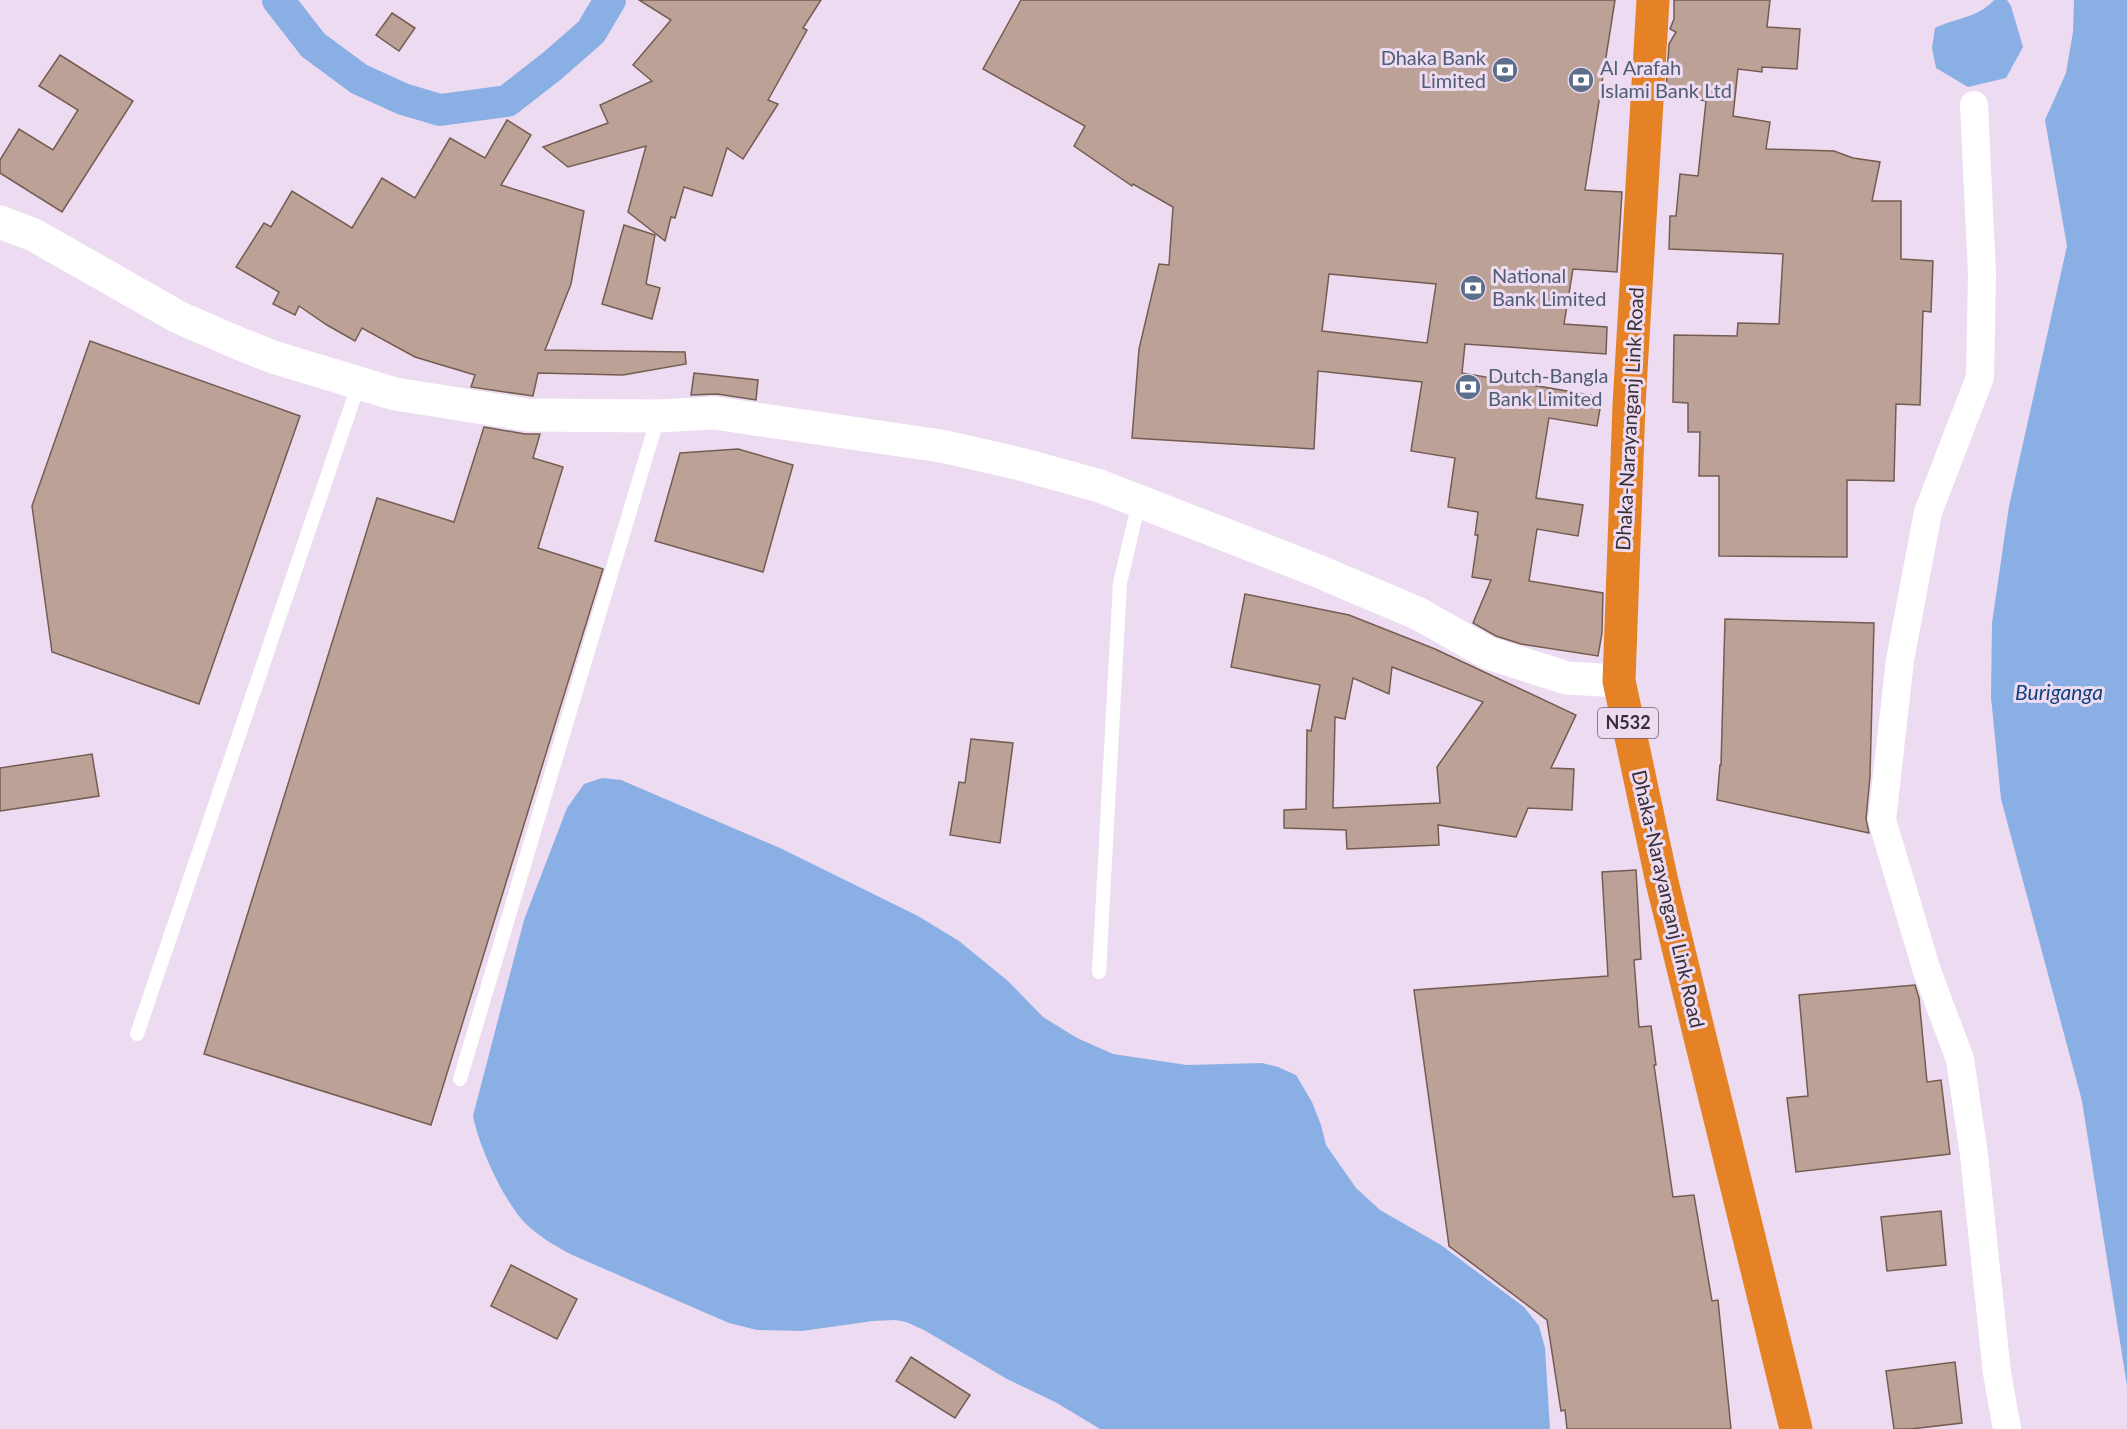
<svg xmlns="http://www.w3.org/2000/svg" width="2127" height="1429" viewBox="0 0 2127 1429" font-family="Lato,sans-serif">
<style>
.water{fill:#8aafe4}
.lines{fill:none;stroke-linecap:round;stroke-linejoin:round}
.canal{stroke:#8aafe4;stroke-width:32}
.building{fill:#bca196;stroke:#745c51;stroke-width:1.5;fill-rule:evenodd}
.lane{stroke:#fff;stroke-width:14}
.street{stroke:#fff;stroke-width:28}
.secondary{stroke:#fff;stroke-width:33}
.highway{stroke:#e68226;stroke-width:33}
.labels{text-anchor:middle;stroke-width:6;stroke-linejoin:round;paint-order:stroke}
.shield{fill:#eddbf1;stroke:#6d6370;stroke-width:1.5}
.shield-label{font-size:18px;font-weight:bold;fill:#362f38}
.service-label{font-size:20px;fill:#4e5e75;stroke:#eddbf1;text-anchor:start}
.street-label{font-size:20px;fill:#362f38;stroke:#eddbf1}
.water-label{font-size:21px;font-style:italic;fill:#13417f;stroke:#eddbf1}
</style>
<rect width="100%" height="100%" fill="#eddbf1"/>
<g class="water">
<path d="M 1994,0 L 2007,0 L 2011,6 L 2023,47 L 2006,78 L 1968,87 L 1936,68 L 1932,48 L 1935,28 C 1955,18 1978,18 1994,0 Z"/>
<path d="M 2074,0 L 2127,0 L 2127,1386 L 2082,1101 L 2001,799 L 1991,697 L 1992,623 L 2009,506 L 2067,246 L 2045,120 L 2066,73 L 2073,32 Z"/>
<path d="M 602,778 L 621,780 L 780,848 L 918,916 L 959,941 L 1008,981 L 1043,1017 L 1077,1038 L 1113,1054 L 1133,1057 L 1187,1065 L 1262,1063 L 1278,1067 L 1296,1075 L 1312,1102 L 1321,1125 L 1326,1145 L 1356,1188 L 1380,1210 L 1441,1245 L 1524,1307 L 1539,1326 L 1545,1348 L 1550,1429 L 1100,1429 L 1057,1403 L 1007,1379 L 924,1330 L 906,1322 L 895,1320 L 873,1321 L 802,1331 L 757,1330 L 729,1323 L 570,1254 C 554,1245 540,1237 527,1225 C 504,1202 479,1147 473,1116 L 524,920 L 567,808 L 584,784 Z"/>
</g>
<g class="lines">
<path class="canal" d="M 278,0 L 313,45 L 359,79 L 403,99 L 440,110 L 507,101 L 552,66 L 591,32 L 610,0"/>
</g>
<g class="building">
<path d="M 639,0 L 821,0 L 803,28 L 807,30 L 768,100 L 778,104 L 743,159 L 727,148 L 712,196 L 684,187 L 675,218 L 671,217 L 665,241 L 628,212 L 646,146 L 568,167 L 543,147 L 608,123 L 600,105 L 652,81 L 633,65 L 671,20 Z"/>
<path d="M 1021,0 L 1615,0 L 1585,190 L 1622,192 L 1617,272 L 1573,269 L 1564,324 L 1607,327 L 1606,354 L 1465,344 L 1462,373 L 1602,397 L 1597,426 L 1549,418 L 1536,498 L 1583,505 L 1578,536 L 1537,529 L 1529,581 L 1603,593 L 1602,633 L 1598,656 L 1521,644 L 1496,636 L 1473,623 L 1491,580 L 1472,577 L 1478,535 L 1475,535 L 1478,512 L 1448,507 L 1455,458 L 1411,451 L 1422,382 L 1318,371 L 1314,449 L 1132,438 L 1139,349 L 1159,264 L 1169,265 L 1173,207 L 1133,184 L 1132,186 L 1074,146 L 1085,126 L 983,69 ZM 1329,274 L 1436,284 L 1427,343 L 1322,331 Z"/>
<path d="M 1674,0 L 1770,0 L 1767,27 L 1800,29 L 1797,69 L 1762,67 L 1762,72 L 1738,69 L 1733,116 L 1770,122 L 1766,149 L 1834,151 L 1853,158 L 1880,162 L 1872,201 L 1901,201 L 1901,259 L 1933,261 L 1931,312 L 1923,311 L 1920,405 L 1896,404 L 1894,481 L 1847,480 L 1847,557 L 1719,556 L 1719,476 L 1699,476 L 1700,432 L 1688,432 L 1688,403 L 1673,402 L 1674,335 L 1737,336 L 1738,323 L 1779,324 L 1783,254 L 1669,249 L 1670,216 L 1676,216 L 1680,174 L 1698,176 L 1706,101 L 1682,96 L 1683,93 L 1666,90 L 1669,44 L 1676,32 L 1670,29 L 1674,19 Z"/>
<path d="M 392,13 L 415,28 L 399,51 L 376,35 Z"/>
<path d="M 60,55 L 133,101 L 62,212 L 0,173 L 0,160 L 19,129 L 53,150 L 78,110 L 39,86 Z"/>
<path d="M 507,120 L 531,135 L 501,185 L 584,211 L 571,284 L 545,350 L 685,352 L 686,364 L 623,375 L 538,373 L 533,396 L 471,387 L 475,375 L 415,357 L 362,328 L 355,341 L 327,325 L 299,306 L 295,315 L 273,304 L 279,292 L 236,267 L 264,223 L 271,227 L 292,191 L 352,228 L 382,178 L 415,198 L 450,138 L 485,158 Z"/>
<path d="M 624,225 L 655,235 L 646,284 L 660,288 L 652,319 L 602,304 Z"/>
<path d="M 90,341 L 300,416 L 199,704 L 52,652 L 32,506 Z"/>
<path d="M 694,373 L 758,380 L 756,400 L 717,394 L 691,395 Z"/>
<path d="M 484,427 L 525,434 L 540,434 L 533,458 L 563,467 L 538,548 L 603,569 L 431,1125 L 204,1054 L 377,498 L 454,522 Z"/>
<path d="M 738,449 L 793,465 L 763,572 L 655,541 L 680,453 Z"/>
<path d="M 1245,594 L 1349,615 L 1435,649 L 1576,715 L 1551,768 L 1574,769 L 1572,810 L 1528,808 L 1516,837 L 1438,825 L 1439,845 L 1347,849 L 1346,830 L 1284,828 L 1284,810 L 1306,809 L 1307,730 L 1311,731 L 1320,685 L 1231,667 ZM 1392,667 L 1483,702 L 1437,767 L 1440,803 L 1333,808 L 1335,717 L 1345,719 L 1353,678 L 1389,694 Z"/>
<path d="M 1725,619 L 1874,623 L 1870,776 L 1866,819 L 1869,833 L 1717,800 L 1720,765 L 1721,765 Z"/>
<path d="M 971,739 L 1013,743 L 1000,843 L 950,835 L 959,782 L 965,783 Z"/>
<path d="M 92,754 L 99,796 L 0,811 L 0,768 Z"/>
<path d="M 1636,870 L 1641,959 L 1634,960 L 1639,1027 L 1651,1026 L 1656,1065 L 1654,1065 L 1673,1197 L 1694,1195 L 1712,1301 L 1718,1300 L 1731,1429 L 1567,1429 L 1565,1410 L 1561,1411 L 1547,1320 L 1449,1246 L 1414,990 L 1608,976 L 1602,872 Z"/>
<path d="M 1915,985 L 1919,998 L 1927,1082 L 1941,1080 L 1950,1154 L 1796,1172 L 1787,1098 L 1808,1096 L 1799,995 Z"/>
<path d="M 1941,1211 L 1946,1265 L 1887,1271 L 1881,1217 Z"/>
<path d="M 511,1265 L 577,1299 L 557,1339 L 491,1306 Z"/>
<path d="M 911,1357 L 970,1395 L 955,1418 L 896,1381 Z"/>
<path d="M 1955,1362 L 1962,1423 L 1911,1429 L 1894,1429 L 1886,1371 Z"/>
</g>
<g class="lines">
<g class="lane">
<path d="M 1099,972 L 1120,583 L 1139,502"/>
<path d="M 137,1034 L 359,383"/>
<path d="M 460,1079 L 658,417"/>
</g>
<path class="street" d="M 1974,105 L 1982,275 L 1980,377 L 1928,512 L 1900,660 L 1882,820 L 1927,971 L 1960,1059 L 1974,1155 L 1997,1373 L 2007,1429"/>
<path class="secondary" d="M 0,222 L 34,235 L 178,317 L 233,341 L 273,357 L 395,394 L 528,415 L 658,416 L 714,413 L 941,446 L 1020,464 L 1100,486 L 1318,571 L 1419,614 L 1488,653 L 1567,678 L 1619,681"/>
<path class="highway" d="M 1653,0 L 1629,405 L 1619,681 L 1662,882 L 1796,1429"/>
</g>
<defs>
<g id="bank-disc" transform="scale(1.35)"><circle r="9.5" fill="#5c6f8a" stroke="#eddbf1"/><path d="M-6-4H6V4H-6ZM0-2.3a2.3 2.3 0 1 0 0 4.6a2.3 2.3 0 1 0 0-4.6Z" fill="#fff"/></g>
</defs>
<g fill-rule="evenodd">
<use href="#bank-disc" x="1505" y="70"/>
<use href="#bank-disc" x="1581" y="80"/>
<use href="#bank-disc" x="1473" y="288"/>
<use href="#bank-disc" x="1468" y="387"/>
</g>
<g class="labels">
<rect class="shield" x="1598" y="708" width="60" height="30" rx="4.5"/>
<g class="shield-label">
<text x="1628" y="729">N532</text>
</g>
<g class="service-label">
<text x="1486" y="65" text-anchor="end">Dhaka Bank<tspan x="1486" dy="23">Limited</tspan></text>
<text x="1600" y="75">Al Arafah<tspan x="1600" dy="23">Islami Bank Ltd</tspan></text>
<text x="1492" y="283">National<tspan x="1492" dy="23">Bank Limited</tspan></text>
<text x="1488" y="383">Dutch-Bangla<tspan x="1488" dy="23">Bank Limited</tspan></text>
</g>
<g class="street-label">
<text transform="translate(1630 419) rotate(-87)" y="7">Dhaka-Narayanganj Link Road</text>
<text transform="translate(1668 899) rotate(77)" y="7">Dhaka-Narayanganj Link Road</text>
</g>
<g class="water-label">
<text x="2059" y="700">Buriganga</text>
</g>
</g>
</svg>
